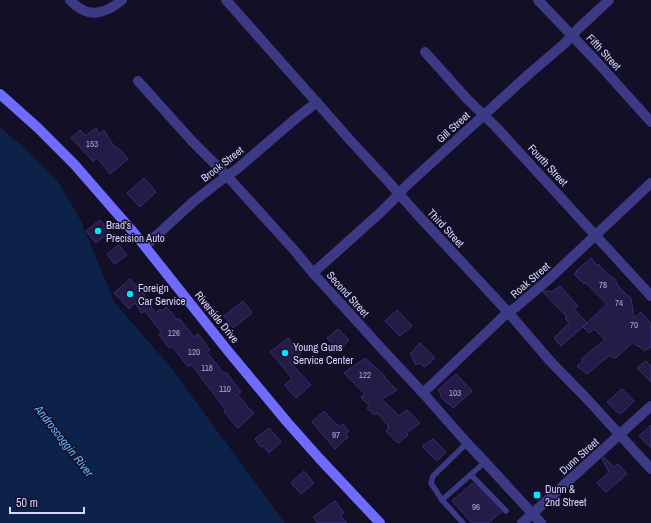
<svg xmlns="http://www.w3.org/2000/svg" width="651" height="523" viewBox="0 0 651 523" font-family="'Archivo Narrow',sans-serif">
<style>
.water{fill:#0c2248}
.building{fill:#241b47;stroke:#3b2d73}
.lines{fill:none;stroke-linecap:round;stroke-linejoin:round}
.lane{stroke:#3d3a85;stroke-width:5.5}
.street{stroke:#3d3a85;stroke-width:10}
.secondary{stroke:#6f6bff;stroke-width:10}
.poi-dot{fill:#00e5ff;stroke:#130f26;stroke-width:1.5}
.labels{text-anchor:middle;stroke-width:3;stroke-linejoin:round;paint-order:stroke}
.number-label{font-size:9px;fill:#aca6d1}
.street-label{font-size:11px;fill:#d9d4ff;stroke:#130f26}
.poi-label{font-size:11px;fill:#d9d4ff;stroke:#130f26;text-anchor:start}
.water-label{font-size:12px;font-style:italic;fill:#62b6ff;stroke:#130f26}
</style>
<rect width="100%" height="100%" fill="#130f26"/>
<path class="water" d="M 0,127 L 21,145 L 58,182 L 80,219 L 115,303 L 168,364 L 285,523 L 0,523 Z"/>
<g class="building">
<path d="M 96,128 L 99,134 L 104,130 L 115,148 L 117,147 L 128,159 L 110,174 L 97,158 L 93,161 L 71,138 L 80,130 L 86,136 Z"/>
<path d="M 144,178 L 156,192 L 140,207 L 127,193 Z"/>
<path d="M 100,220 L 110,232 L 96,243 L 86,231 Z"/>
<path d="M 119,245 L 127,255 L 115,264 L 107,254 Z"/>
<path d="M 591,258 L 597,265 L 598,264 L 612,278 L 615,279 L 618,286 L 627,295 L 631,298 L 634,318 L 641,312 L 651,324 L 651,347 L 644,351 L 639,346 L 638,347 L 633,342 L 616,358 L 612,357 L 610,355 L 587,374 L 577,366 L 583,361 L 581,359 L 605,340 L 594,329 L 589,333 L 583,327 L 607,304 L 585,282 L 584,284 L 574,274 L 577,272 L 576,271 Z"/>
<path d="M 130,279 L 145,295 L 144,296 L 155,313 L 160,309 L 161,311 L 167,307 L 177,320 L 179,318 L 194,337 L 198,334 L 210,350 L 207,352 L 224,374 L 226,372 L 241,392 L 237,395 L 245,403 L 248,408 L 250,409 L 254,413 L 238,428 L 224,412 L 226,410 L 191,364 L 188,367 L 172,346 L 169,348 L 159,334 L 161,332 L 145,311 L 141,313 L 135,303 L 129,309 L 114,293 Z"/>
<path d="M 560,286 L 578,306 L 574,309 L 587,323 L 561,346 L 554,338 L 569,323 L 565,318 L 567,317 L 543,292 L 544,291 L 552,292 Z"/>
<path d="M 243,301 L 252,313 L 233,328 L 224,316 Z"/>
<path d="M 397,310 L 412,326 L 400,336 L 385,321 Z"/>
<path d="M 338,329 L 349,340 L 339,350 L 327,338 Z"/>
<path d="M 288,338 L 301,353 L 290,362 L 311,385 L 296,398 L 285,385 L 292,378 L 270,352 Z"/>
<path d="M 420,343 L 435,358 L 425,367 L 419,363 L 416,365 L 412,358 L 414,357 L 410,354 Z"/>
<path d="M 365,358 L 385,376 L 384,377 L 397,390 L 382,399 L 399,416 L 407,410 L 420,423 L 406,433 L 408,435 L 398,443 L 386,431 L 389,427 L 387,426 L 388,425 L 377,413 L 374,415 L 367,408 L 369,406 L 361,397 L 365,394 L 344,373 Z"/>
<path d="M 646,361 L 651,366 L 651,382 L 637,368 Z"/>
<path d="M 456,374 L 472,391 L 453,408 L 450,404 L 448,404 L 441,397 L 441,394 L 438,390 Z"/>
<path d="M 622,389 L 634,401 L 622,413 L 618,413 L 607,402 Z"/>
<path d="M 324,411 L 337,425 L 337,424 L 340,427 L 343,424 L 349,431 L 346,434 L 348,437 L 335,449 L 312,422 Z"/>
<path d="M 651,425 L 651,448 L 639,436 Z"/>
<path d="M 269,428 L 281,442 L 269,453 L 263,446 L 261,447 L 255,439 Z"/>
<path d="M 433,439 L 446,452 L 437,461 L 422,446 Z"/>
<path d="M 604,457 L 614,467 L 618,464 L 627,474 L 606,492 L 597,483 L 609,472 L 602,459 Z"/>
<path d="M 304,471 L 314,483 L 301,494 L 291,483 Z"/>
<path d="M 473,483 L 501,512 L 488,523 L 472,523 L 452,501 Z"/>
<path d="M 335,501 L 344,513 L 340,515 L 347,523 L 318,523 L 313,517 Z"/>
</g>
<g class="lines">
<g class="lane">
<path d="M 471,475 L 506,511"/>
<path d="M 442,500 L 485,462"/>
<path d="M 463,523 L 442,500 L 431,483 L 433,476 L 467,443"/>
</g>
<g class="street">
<path d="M 70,0 C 87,19 104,15 122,0"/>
<path d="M 226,0 L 350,140 L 385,178 L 416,213 L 508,312 L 550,361 L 588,400 L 651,469"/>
<path d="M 538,0 L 598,63 L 651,122"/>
<path d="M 425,52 L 467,99 L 496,127 L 651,296"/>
<path d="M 138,81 L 191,140 L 227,176 L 294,250 L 313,273 L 382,349 L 423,393 L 467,443 L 485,462 L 541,523"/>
<path d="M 145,246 L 193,202 L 216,184 L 237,169 L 294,120 L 317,102"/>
<path d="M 313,273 L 380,213 L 399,194 L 406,186 L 529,74 L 564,44 L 579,28 L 609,0"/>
<path d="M 423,393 L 508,312 L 515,308 L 549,279 L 651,183"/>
<path d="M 522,523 L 651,406"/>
</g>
<path class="secondary" d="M 0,94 L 38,128 L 74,164 L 135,234 L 228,351 L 287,422 L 319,458 L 380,523"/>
</g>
<g class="poi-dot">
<circle cx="98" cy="231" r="4"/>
<circle cx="130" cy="294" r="4"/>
<circle cx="285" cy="353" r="4"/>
<rect x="533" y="491" width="8" height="8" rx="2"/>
</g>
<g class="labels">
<g class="number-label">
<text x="92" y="147">153</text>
<text x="603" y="288">78</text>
<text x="619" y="306">74</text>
<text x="634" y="328">70</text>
<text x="174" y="336">126</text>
<text x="194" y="355">120</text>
<text x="207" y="371">118</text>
<text x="365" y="378">122</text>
<text x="225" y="392">110</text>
<text x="455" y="396">103</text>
<text x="336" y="438">97</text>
<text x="476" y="510">96</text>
</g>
<g class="street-label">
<text transform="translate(604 52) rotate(47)" y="4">Fifth Street</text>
<text transform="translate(453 127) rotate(-42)" y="4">Gill Street</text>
<text transform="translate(222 164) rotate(-38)" y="4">Brook Street</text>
<text transform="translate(548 165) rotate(47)" y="4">Fourth Street</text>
<text transform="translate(446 228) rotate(47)" y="4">Third Street</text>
<text transform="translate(530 280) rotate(-41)" y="4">Roak Street</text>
<text transform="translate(348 294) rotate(48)" y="4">Second Street</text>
<text transform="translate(217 317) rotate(51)" y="4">Riverside Drive</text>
<text transform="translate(579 456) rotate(-42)" y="4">Dunn Street</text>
</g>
<g class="poi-label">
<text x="106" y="229">Brad's<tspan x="106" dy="13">Precision Auto</tspan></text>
<text x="138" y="292">Foreign<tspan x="138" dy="13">Car Service</tspan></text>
<text x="293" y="351">Young Guns<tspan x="293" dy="13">Service Center</tspan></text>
<text x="545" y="493">Dunn &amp;<tspan x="545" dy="13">2nd Street</tspan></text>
</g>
<g class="water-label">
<text transform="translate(64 441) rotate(52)" y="4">Androscoggin River</text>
</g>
</g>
<path d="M10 507v6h74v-6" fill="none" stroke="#d9d4ff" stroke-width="2"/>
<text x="16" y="507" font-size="12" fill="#d9d4ff" stroke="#130f26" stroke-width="3" paint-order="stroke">50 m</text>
</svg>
